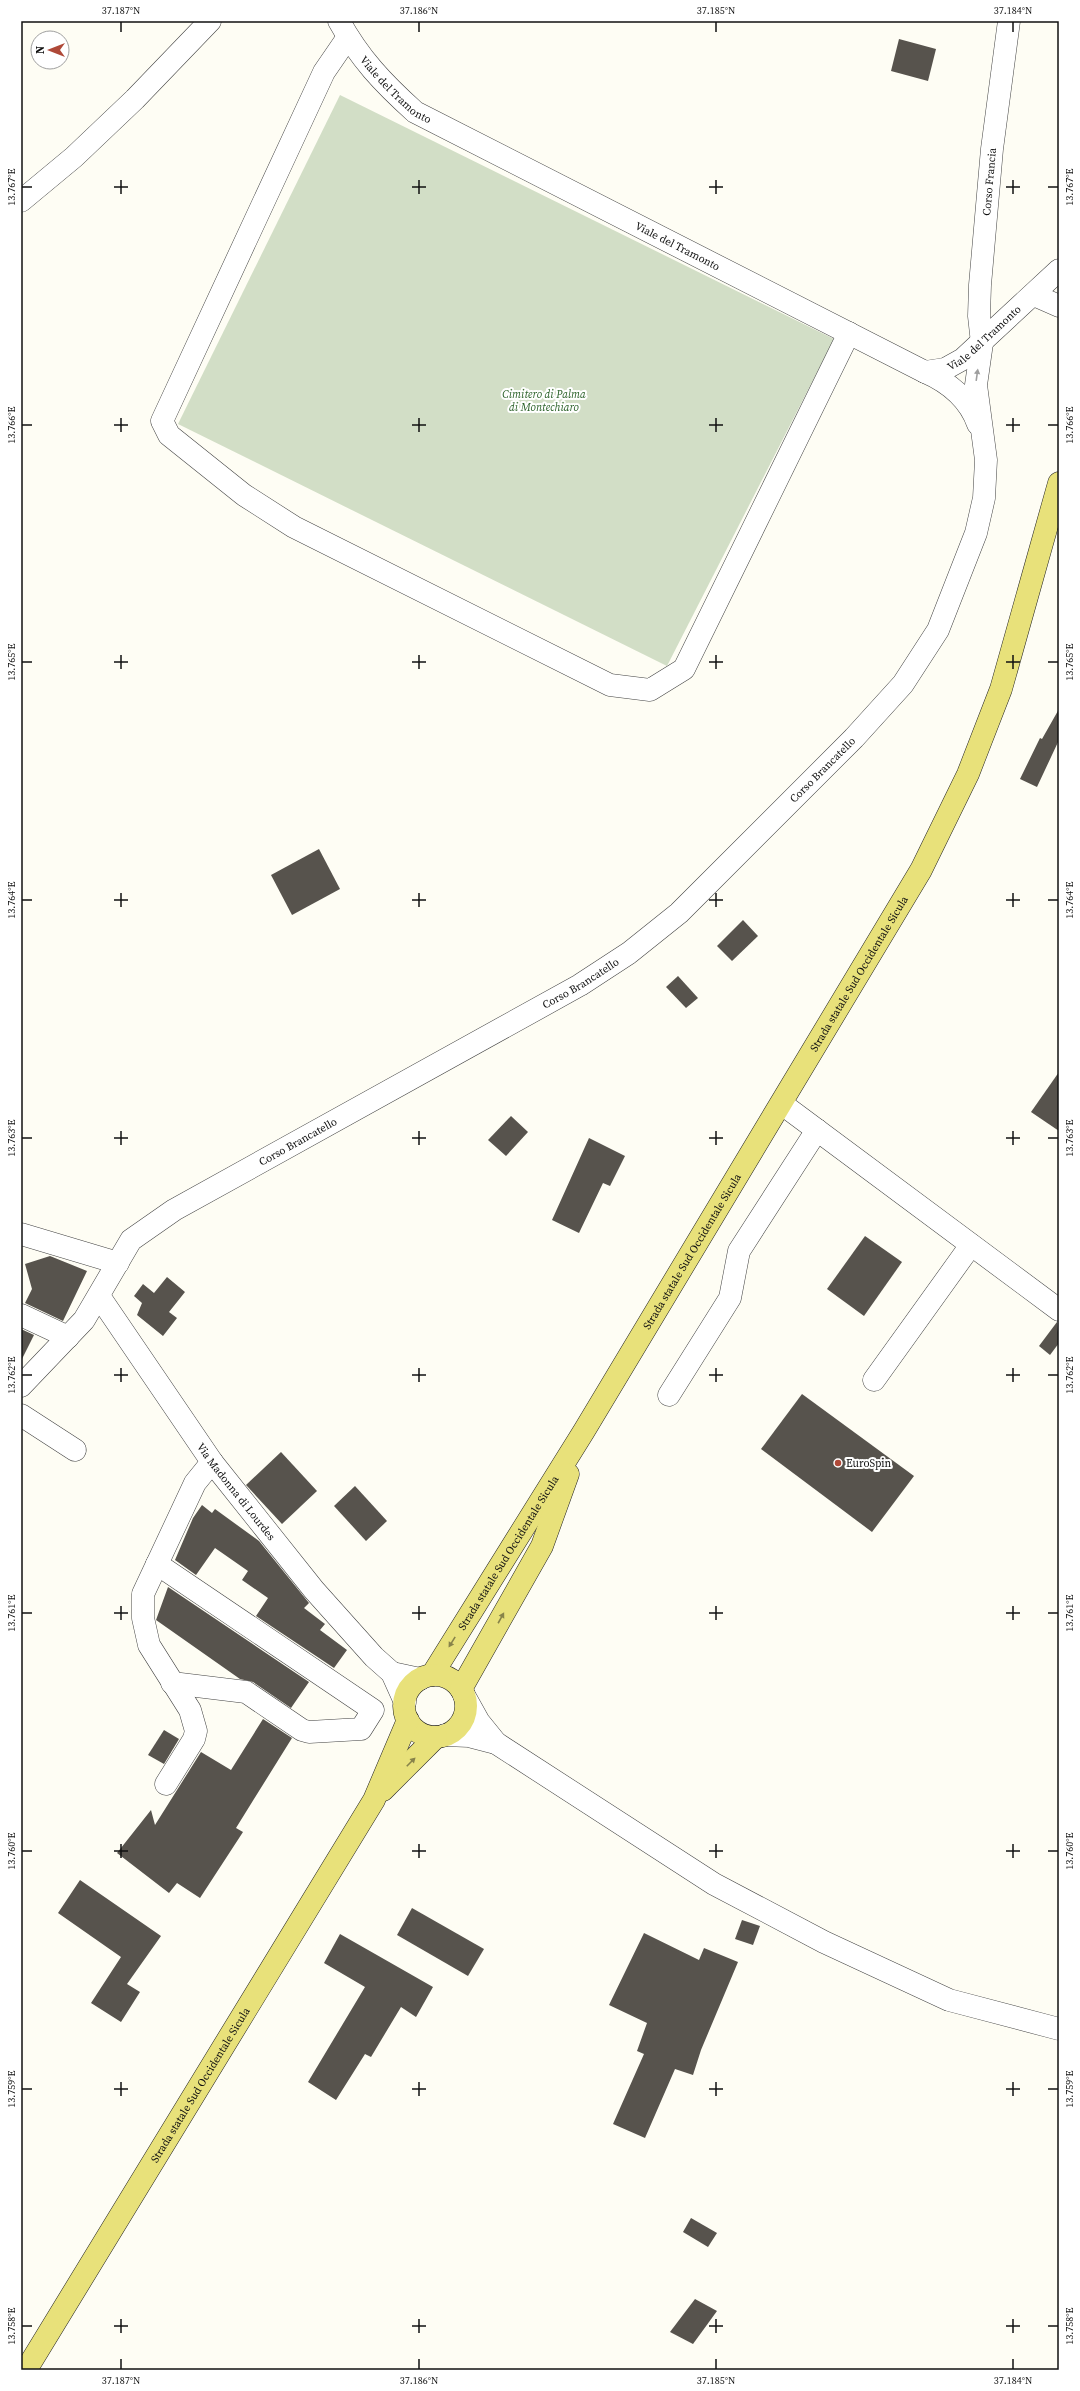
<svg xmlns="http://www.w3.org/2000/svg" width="1080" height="2391" viewBox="0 0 1080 2391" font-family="'Source Serif 4',serif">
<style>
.cemetery{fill:#d2dec6}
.building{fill:#57534d}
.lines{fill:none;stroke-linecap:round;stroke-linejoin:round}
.minor-casing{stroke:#434343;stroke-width:23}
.major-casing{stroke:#212121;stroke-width:23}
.minor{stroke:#fff;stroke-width:22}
.major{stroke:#e8e17a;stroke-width:22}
.oneway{fill:#9f9f9f}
.oneway2{fill:#87834a}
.ticks{fill:none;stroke:#101010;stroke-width:1.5}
.poi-dot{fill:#af4938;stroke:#fff;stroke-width:1.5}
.labels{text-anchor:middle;stroke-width:4;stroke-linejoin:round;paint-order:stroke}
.street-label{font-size:11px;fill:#101010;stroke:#fff}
.park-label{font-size:11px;font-style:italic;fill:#296027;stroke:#fff}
.poi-label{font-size:11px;fill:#101010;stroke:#fff;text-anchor:start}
.neatline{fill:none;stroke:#101010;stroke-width:1.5}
.ticks-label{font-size:10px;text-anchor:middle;fill:#101010}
</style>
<rect width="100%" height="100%" fill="#fefdf4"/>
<path class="cemetery" d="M 340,95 L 834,339 L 667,666 L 178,424 Z"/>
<g class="building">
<path d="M 899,39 L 936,49 L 928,81 L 891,71 Z"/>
<path d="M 1059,709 L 1059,740 L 1037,787 L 1020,779 L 1040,738 L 1042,739 Z"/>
<path d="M 319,849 L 340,889 L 292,915 L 271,875 Z"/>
<path d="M 743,920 L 758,936 L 732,961 L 717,946 Z"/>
<path d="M 678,976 L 698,998 L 686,1008 L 666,987 Z"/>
<path d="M 1059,1072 L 1059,1131 L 1031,1112 Z"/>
<path d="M 511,1116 L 528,1132 L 506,1156 L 488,1140 Z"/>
<path d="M 589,1138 L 625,1156 L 610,1186 L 603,1183 L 579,1233 L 552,1220 Z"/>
<path d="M 865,1236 L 902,1262 L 864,1316 L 827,1289 Z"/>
<path d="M 50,1256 L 87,1271 L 63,1321 L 25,1303 L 32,1289 L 25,1264 Z"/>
<path d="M 167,1277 L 185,1292 L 169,1312 L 177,1318 L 163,1336 L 137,1315 L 142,1303 L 134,1296 L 143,1284 L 154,1293 Z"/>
<path d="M 1057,1322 L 1059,1343 L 1050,1355 L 1039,1346 Z"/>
<path d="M 21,1329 L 34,1335 L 21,1361 Z"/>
<path d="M 802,1394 L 914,1476 L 872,1532 L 761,1449 Z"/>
<path d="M 281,1452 L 317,1491 L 282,1524 L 246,1485 Z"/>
<path d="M 355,1486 L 387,1521 L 366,1541 L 334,1506 Z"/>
<path d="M 202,1505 L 212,1513 L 215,1509 L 259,1541 L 309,1603 L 304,1608 L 325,1624 L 320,1630 L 347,1650 L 334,1668 L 256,1616 L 268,1598 L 242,1580 L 248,1571 L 215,1548 L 196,1575 L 175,1560 L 193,1518 Z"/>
<path d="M 168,1587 L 309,1682 L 291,1708 L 253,1682 L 240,1679 L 156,1620 Z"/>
<path d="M 263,1719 L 292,1738 L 236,1828 L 243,1832 L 200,1898 L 177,1883 L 169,1893 L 117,1853 L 151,1810 L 155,1825 L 201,1752 L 231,1770 Z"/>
<path d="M 164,1730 L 179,1739 L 164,1764 L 148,1755 Z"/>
<path d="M 80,1880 L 161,1936 L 127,1984 L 140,1992 L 121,2022 L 91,2003 L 121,1957 L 58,1913 Z"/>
<path d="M 412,1908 L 484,1949 L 468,1976 L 397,1935 Z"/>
<path d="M 742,1920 L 760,1926 L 753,1945 L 735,1939 Z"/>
<path d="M 644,1933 L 699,1960 L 704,1948 L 738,1962 L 701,2050 L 693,2075 L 675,2069 L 645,2138 L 613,2124 L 644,2054 L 637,2051 L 647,2023 L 609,2005 Z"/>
<path d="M 340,1934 L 433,1987 L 416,2017 L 401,2007 L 371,2057 L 365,2054 L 336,2100 L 308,2082 L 365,1987 L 324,1963 Z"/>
<path d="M 691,2218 L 717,2233 L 708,2247 L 683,2232 Z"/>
<path d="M 695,2299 L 717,2311 L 693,2344 L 670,2332 Z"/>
</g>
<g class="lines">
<g class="minor-casing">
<g id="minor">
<path id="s1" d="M 339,21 C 360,59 383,83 415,112 L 925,372 L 945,369 L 963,359 L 1059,270"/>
<path d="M 348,37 L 324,72 L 162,421 L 169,435 L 244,495 L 294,527 L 610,685 L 650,690 L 684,669 L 849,333"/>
<path d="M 21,201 L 74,157 L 135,99 L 210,21"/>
<path d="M 1034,295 L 1059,306"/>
<path d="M 925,372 C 948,382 969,399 978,424"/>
<path d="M 782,1104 L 1059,1310"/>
<path d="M 21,1234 L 118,1263"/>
<path id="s2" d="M 99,1296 L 212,1462 L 314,1590 L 374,1657 L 392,1673 L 405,1702"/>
<path d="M 21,1315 L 68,1337"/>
<path d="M 874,1380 L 971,1245"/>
<path id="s3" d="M 21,1386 L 84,1320 L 131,1240 L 174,1210 L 580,985 L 629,953 L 679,913 L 854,738 L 903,684 L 938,630 L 976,533 L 984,498 L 986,460 L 976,385 L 982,343 L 979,316 L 980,285 L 992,149 L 1009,21"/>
<path d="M 669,1395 L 730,1298 L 739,1251 L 817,1130"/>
<path d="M 21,1415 L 75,1450"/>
<path d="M 157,1564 L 373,1710 L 361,1729 L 309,1732 L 302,1730 L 246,1692 L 172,1683"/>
<path d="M 392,1673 L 420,1679"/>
<path d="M 464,1695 L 479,1722 L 496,1743"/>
<path d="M 445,1735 L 469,1736 L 496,1743 L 714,1884 L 824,1942 L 949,2000 L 1059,2029"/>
<path d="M 166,1784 L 194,1739 L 196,1731 L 190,1710 L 149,1645 L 143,1618 L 143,1594 L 195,1483 L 212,1462"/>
</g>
</g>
<g class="major-casing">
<g id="major">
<path id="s4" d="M 432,1675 L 584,1431 L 921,870 L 968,774 L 1001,689 L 1059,483"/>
<circle cx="435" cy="1706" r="31"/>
<path d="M 461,1689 L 542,1546 L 568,1474"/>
<path d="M 383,1790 L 436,1737"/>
<path id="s5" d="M 26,2370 L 374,1800 L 408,1720"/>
</g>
</g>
<use href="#minor" class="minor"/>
<use href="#major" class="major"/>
</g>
<defs><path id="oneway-solid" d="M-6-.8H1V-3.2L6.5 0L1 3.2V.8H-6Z"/></defs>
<use class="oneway" href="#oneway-solid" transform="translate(977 375) rotate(-82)"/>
<g class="oneway2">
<use href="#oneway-solid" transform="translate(501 1618) rotate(-61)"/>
<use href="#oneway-solid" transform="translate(452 1642) rotate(122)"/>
<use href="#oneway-solid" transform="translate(411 1762) rotate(-45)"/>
</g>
<path class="ticks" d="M 121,22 L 121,32M 419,22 L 419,32M 716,22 L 716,32M 1013,22 L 1013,32M 121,180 L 121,194M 419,180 L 419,194M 716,180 L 716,194M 1013,180 L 1013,194M 22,187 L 32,187M 114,187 L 128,187M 412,187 L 426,187M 709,187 L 723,187M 1006,187 L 1020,187M 1048,187 L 1058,187M 121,418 L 121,432M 419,418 L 419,432M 716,418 L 716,432M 1013,418 L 1013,432M 22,425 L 32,425M 114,425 L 128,425M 412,425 L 426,425M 709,425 L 723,425M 1006,425 L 1020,425M 1048,425 L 1058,425M 121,655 L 121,669M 419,655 L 419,669M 716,655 L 716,669M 1013,655 L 1013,669M 22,662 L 32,662M 114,662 L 128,662M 412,662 L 426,662M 709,662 L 723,662M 1006,662 L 1020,662M 1048,662 L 1058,662M 121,893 L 121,907M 419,893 L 419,907M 716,893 L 716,907M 1013,893 L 1013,907M 22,900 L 32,900M 114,900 L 128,900M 412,900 L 426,900M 709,900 L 723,900M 1006,900 L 1020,900M 1048,900 L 1058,900M 121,1131 L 121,1145M 419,1131 L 419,1145M 716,1131 L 716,1145M 1013,1131 L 1013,1145M 22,1138 L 32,1138M 114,1138 L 128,1138M 412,1138 L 426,1138M 709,1138 L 723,1138M 1006,1138 L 1020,1138M 1048,1138 L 1058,1138M 121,1368 L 121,1382M 419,1368 L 419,1382M 716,1368 L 716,1382M 1013,1368 L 1013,1382M 22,1375 L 32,1375M 114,1375 L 128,1375M 412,1375 L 426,1375M 709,1375 L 723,1375M 1006,1375 L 1020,1375M 1048,1375 L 1058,1375M 121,1606 L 121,1620M 419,1606 L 419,1620M 716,1606 L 716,1620M 1013,1606 L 1013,1620M 22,1613 L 32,1613M 114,1613 L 128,1613M 412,1613 L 426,1613M 709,1613 L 723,1613M 1006,1613 L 1020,1613M 1048,1613 L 1058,1613M 121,1844 L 121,1858M 419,1844 L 419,1858M 716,1844 L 716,1858M 1013,1844 L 1013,1858M 22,1851 L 32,1851M 114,1851 L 128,1851M 412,1851 L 426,1851M 709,1851 L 723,1851M 1006,1851 L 1020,1851M 1048,1851 L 1058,1851M 121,2082 L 121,2096M 419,2082 L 419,2096M 716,2082 L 716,2096M 1013,2082 L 1013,2096M 22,2089 L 32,2089M 114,2089 L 128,2089M 412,2089 L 426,2089M 709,2089 L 723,2089M 1006,2089 L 1020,2089M 1048,2089 L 1058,2089M 121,2319 L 121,2333M 419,2319 L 419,2333M 716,2319 L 716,2333M 1013,2319 L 1013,2333M 22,2326 L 32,2326M 114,2326 L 128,2326M 412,2326 L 426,2326M 709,2326 L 723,2326M 1006,2326 L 1020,2326M 1048,2326 L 1058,2326M 121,2359 L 121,2369M 419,2359 L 419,2369M 716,2359 L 716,2369M 1013,2359 L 1013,2369"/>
<circle class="poi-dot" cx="838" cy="1463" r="4"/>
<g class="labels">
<g class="street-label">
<text dy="4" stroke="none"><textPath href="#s1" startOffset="90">Viale del Tramonto</textPath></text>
<text dy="4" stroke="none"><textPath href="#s3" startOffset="1666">Corso Francia</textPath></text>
<text dy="4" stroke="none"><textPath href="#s1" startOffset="414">Viale del Tramonto</textPath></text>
<text dy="4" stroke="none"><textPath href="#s1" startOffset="762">Viale del Tramonto</textPath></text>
<text dy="4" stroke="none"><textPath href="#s3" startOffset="1026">Corso Brancatello</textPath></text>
<text dy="4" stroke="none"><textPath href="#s4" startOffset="821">Strada statale Sud Occidentale Sicula</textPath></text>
<text dy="4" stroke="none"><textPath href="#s3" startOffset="702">Corso Brancatello</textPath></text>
<text dy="4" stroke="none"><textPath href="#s3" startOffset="378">Corso Brancatello</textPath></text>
<text dy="4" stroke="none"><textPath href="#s4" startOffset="497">Strada statale Sud Occidentale Sicula</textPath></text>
<text dy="4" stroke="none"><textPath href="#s2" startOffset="239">Via Madonna di Lourdes</textPath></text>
<text dy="4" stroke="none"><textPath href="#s4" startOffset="144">Strada statale Sud Occidentale Sicula</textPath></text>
<text dy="4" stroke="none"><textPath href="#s5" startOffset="334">Strada statale Sud Occidentale Sicula</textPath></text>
</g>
<g class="park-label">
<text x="544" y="398">Cimitero di Palma<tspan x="544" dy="13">di Montechiaro</tspan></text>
</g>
<g class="poi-label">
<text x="846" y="1467">EuroSpin</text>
</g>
</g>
<rect width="1080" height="2391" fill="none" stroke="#ffffff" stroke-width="44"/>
<g transform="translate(50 50) rotate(270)"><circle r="19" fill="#ffffff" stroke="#9f9f9f"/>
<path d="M0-3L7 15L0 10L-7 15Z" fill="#af4938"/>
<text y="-6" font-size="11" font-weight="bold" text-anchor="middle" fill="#101010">N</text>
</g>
<rect x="22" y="22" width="1036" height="2347" class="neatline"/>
<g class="ticks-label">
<text x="121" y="14">37.187°N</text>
<text x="419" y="14">37.186°N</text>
<text x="716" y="14">37.185°N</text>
<text x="1013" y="14">37.184°N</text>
<text transform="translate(1069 187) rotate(-90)" y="4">13.767°E</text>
<text transform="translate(11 187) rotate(-90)" y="4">13.767°E</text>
<text transform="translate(1069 425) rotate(-90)" y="4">13.766°E</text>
<text transform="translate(11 425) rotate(-90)" y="4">13.766°E</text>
<text transform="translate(1069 662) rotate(-90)" y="4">13.765°E</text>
<text transform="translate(11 662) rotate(-90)" y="4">13.765°E</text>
<text transform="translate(1069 900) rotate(-90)" y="4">13.764°E</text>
<text transform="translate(11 900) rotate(-90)" y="4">13.764°E</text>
<text transform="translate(11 1138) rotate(-90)" y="4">13.763°E</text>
<text transform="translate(1069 1138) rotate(-90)" y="4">13.763°E</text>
<text transform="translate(11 1375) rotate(-90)" y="4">13.762°E</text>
<text transform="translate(1069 1375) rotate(-90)" y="4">13.762°E</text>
<text transform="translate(11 1613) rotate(-90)" y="4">13.761°E</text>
<text transform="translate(1069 1613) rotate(-90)" y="4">13.761°E</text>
<text transform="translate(11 1851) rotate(-90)" y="4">13.760°E</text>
<text transform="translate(1069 1851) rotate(-90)" y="4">13.760°E</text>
<text transform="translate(1069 2089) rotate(-90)" y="4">13.759°E</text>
<text transform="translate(11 2089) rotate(-90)" y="4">13.759°E</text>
<text transform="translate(11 2326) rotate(-90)" y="4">13.758°E</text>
<text transform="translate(1069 2326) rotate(-90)" y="4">13.758°E</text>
<text x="121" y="2384">37.187°N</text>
<text x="419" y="2384">37.186°N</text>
<text x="716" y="2384">37.185°N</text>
<text x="1013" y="2384">37.184°N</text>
</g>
</svg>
